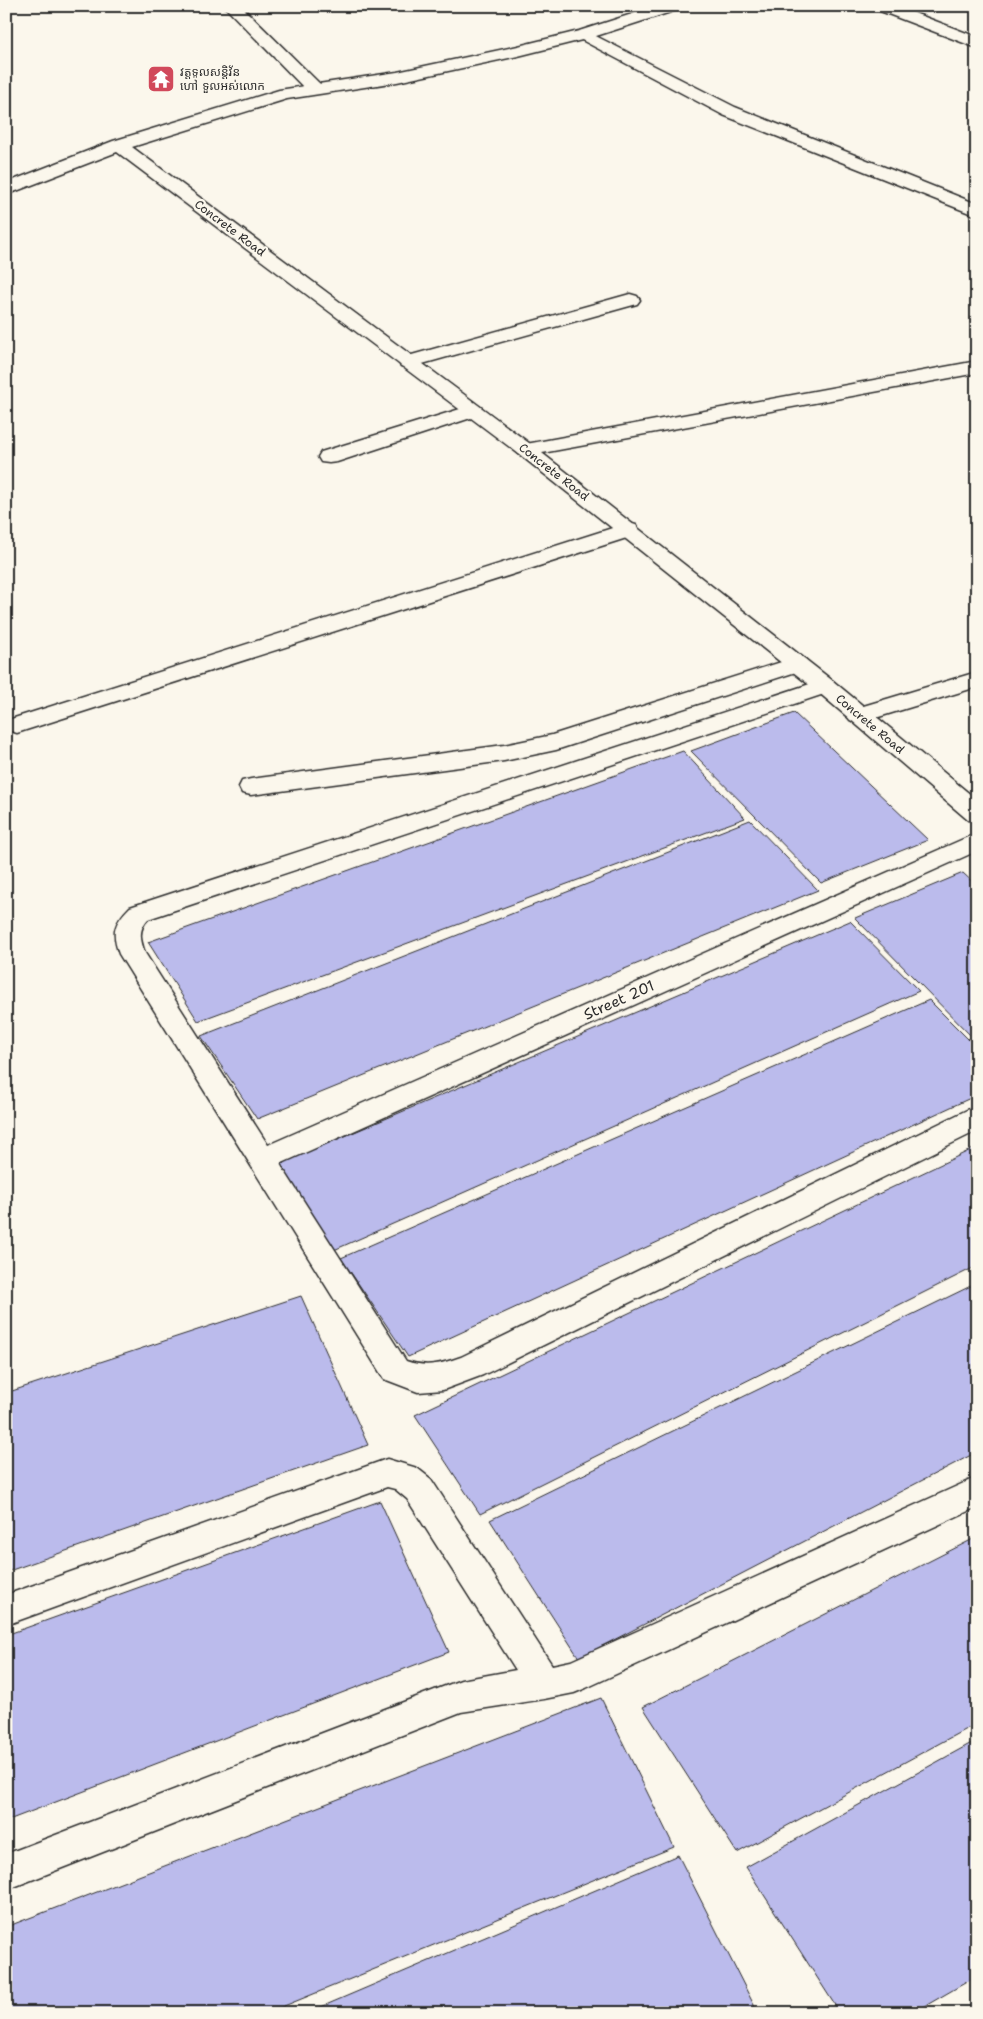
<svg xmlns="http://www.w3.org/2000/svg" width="983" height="2019" viewBox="0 0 983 2019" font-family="'Shantell Sans','Noto Sans Khmer',sans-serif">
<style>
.building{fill:#bbbbec;stroke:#2b2b2b}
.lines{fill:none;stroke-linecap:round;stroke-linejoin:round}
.lane-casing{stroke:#2b2b2b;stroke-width:3}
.street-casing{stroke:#2b2b2b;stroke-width:3}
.secondary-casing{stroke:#2b2b2b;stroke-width:3}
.lane{fill:#fbf7ec;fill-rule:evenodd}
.street{fill:#fbf7ec;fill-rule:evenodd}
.secondary{fill:#fbf7ec;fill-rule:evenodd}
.labels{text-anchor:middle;stroke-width:4.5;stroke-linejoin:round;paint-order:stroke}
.far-poi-label{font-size:12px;fill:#2b2b2b;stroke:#fbf7ec;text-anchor:start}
.far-street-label{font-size:12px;fill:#2b2b2b;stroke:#fbf7ec}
.street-label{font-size:15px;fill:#2b2b2b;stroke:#fbf7ec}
</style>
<rect width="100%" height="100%" fill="#fbf7ec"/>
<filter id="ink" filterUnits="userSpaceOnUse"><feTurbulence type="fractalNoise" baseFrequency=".02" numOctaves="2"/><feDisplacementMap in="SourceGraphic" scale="10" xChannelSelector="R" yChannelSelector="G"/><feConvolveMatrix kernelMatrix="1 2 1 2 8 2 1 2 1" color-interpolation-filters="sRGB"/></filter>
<g filter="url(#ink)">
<g class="building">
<path d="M 794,713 L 928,840 L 821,883 L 691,751 Z"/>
<path d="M 683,751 L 745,818 L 198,1021 L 148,942 Z"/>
<path d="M 750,820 L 818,890 L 257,1119 L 201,1036 Z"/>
<path d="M 963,873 L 977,886 L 977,1042 L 855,918 Z"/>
<path d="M 850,921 L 919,991 L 334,1250 L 277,1165 Z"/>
<path d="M 929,1000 L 977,1048 L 977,1095 L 408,1357 L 341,1258 Z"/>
<path d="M 977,1147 L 977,1266 L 480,1514 L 415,1415 Z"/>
<path d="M 977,1283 L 977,1452 L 579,1658 L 490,1520 Z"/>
<path d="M 301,1296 L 368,1445 L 6,1572 L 6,1393 Z"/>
<path d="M 380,1501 L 449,1652 L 6,1821 L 6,1635 Z"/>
<path d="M 977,1537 L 977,1723 L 737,1853 L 643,1707 Z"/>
<path d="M 601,1698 L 674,1847 L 267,2013 L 6,2013 L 6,1927 Z"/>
<path d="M 977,1740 L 977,1976 L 913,2013 L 840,2013 L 746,1867 Z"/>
<path d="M 678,1855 L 758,2013 L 307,2013 Z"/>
</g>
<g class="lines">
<g class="lane-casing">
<g id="lane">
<path d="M 224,6 L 241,6 L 321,85 L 324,89 L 321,93 L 309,93 Z"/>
<path d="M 630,294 L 637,296 L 640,300 L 637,304 L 408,368 L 401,366 L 398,362 L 401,358 Z"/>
<path d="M 977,361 L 977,373 L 526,456 L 519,454 L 515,450 L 519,446 L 526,444 Z"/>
<path d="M 473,405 L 480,407 L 483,411 L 480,415 L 337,462 L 329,463 L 321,462 L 318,457 L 321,452 Z"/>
<path d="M 628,523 L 636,525 L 639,530 L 636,535 L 26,730 L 17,733 L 8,730 L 6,727 L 8,720 Z"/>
<path d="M 797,657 L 805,659 L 809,664 L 805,669 L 556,750 L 504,761 L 251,795 L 242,793 L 239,787 L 242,781 L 251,779 L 504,745 L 552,735 Z"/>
</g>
</g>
<g class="street-casing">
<g id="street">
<path d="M 873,6 L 896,6 L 977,37 L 977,48 L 875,9 Z"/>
<path d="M 584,30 L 735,107 L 977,204 L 977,216 L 723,115 L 578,38 L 576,35 L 578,32 Z"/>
<path d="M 977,672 L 977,687 L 859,723 L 850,720 L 847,715 L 850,710 Z"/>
<path d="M 825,679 L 833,681 L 837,686 L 833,691 L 148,919 C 138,930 140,939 145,953 L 268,1145 L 977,833 L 977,851 L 280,1164 L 406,1361 C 426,1368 442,1364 461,1357 L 967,1110 L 977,1107 L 977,1131 L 483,1375 L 443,1390 L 418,1392 L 384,1379 L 119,954 C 111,932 114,923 130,907 Z"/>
<path d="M 387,1459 L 417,1468 L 431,1479 L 552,1665 L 571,1661 L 977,1477 L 977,1507 L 586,1688 L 574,1693 L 544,1699 L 461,1712 L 6,1890 L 6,1854 L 461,1680 L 516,1670 L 407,1499 L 395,1489 L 387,1487 L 6,1625 L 6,1595 Z"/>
</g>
</g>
<g class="secondary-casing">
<path id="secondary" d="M 657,6 L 682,6 L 680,9 L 590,38 L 518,56 L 397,82 L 287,99 L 132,147 L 533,446 L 833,681 L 977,800 L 977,822 L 968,820 L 817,691 L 519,454 L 117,152 L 6,195 L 6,183 L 113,141 L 279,90 L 397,72 L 518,46 L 579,31 Z"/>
</g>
<use href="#lane" class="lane"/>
<use href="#street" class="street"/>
<use href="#secondary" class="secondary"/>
</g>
</g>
<defs>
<g id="temple-square" transform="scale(1.4375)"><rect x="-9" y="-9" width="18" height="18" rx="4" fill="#d1495b" stroke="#fbf7ec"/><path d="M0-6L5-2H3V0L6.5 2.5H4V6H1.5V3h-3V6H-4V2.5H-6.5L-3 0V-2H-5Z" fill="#fff"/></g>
</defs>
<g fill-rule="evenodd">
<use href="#temple-square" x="161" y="79"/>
</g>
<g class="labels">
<g class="far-poi-label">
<text x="180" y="76">វត្តទូលសន្តិវ័ន<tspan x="180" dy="14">ហៅ ទួលអស់លោក</tspan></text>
</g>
<g class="far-street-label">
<text transform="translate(230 228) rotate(37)" y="4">Concrete Road</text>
<text transform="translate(554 472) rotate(38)" y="4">Concrete Road</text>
<text transform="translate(870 724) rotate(40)" y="4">Concrete Road</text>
</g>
<g class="street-label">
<text transform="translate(619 1000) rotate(-24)" y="5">Street 201</text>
</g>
</g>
<rect width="983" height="2019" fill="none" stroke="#fbf7ec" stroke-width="25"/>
<rect x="12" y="12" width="958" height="1994" fill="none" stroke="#2b2b2b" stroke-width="2" filter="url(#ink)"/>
</svg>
